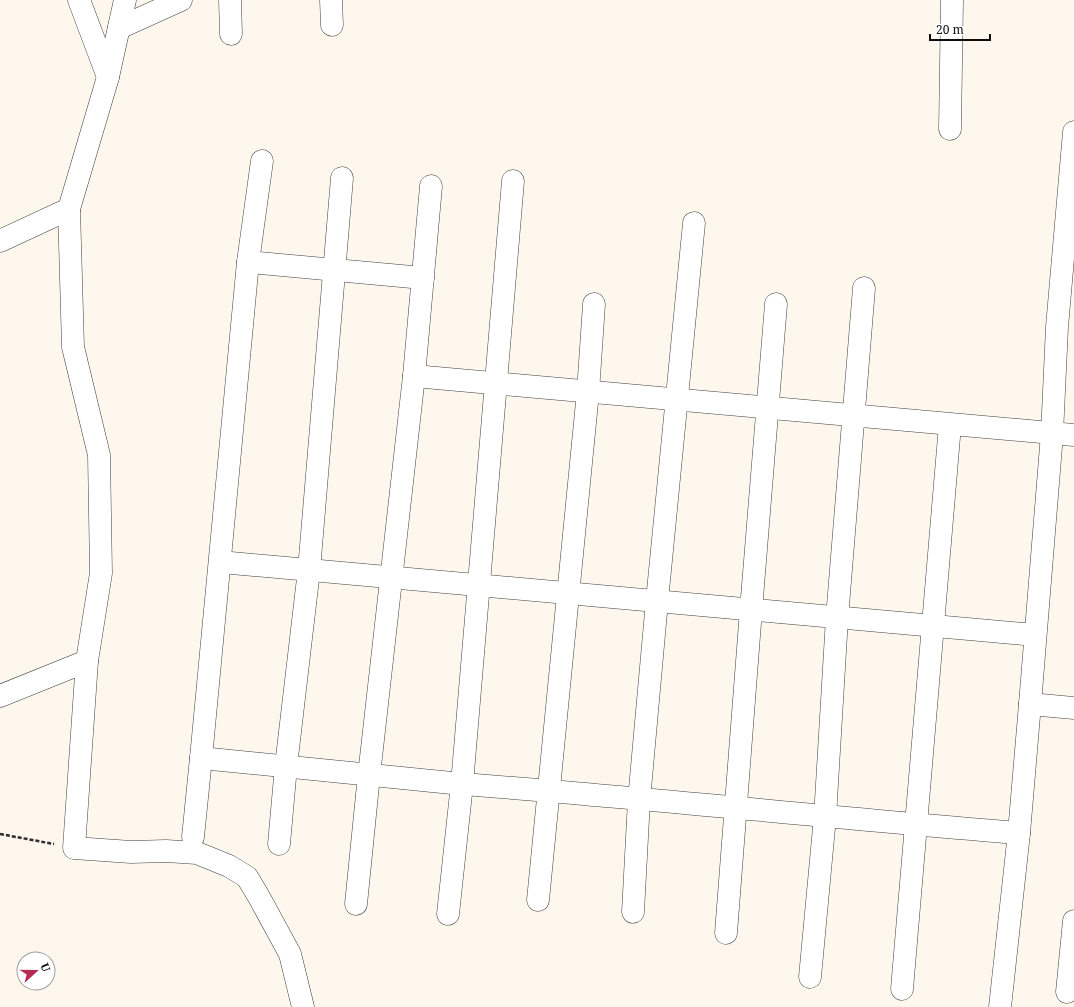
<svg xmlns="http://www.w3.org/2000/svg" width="1074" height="1007" viewBox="0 0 1074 1007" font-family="'Noto Serif',serif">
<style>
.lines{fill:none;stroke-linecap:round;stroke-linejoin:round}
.minor-casing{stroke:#3f3f3f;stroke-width:23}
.path{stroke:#2e2e2e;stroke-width:2.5;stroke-dasharray:4 2;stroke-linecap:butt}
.minor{stroke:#fff;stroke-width:22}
</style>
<rect width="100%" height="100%" fill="#fef7ed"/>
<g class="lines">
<g class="minor-casing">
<g id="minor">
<path d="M 79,0 L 108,77"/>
<path d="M 230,0 L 231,34"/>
<path d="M 331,0 L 332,25"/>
<path d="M 119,28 L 181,0"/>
<path d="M 950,129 L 952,0"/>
<path d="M 262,161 L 248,262 L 201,758 L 462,784 L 448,914"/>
<path d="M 513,181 L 462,784 C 648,798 833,818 1019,833"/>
<path d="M 69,209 L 73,347 L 99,455 L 101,573 L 87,661 L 74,848 L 131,852 L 166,851 L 197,853 L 229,866 L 247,877 L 259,897 L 290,954 L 303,1007"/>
<path d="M 0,241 L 69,209 L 108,77 L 125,0"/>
<path d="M 248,262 L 423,278"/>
<path d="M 414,376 L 1074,435"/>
<path d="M 220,562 L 1035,635"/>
<path d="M 0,696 L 87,661"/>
<path d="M 1030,704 L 1052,434 L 1057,327 L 1074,132"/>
<path d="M 193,837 L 201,758"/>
<path d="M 279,844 L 286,766 L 309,570 L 342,178"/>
<path d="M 538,900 L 588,392 L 594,304"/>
<path d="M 356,904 L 369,775 L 414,376 L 431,186"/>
<path d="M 633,912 L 639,800 L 657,601 L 694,223"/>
<path d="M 726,933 L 751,610 L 776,304"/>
<path d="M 810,977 L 825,817 L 837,618 L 864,288"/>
<path d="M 902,989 L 950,425"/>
<path d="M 1067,992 L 1074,921"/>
<path d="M 1000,1007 L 1019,833 L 1030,704 L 1074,708"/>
</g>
</g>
<path class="path" d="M 0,834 L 54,844"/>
<use href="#minor" class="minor"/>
</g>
<g transform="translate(36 971) rotate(69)"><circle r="19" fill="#ffffff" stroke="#9e9e9e"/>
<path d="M0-3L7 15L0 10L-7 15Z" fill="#b62b50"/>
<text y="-6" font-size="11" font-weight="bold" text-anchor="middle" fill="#0c0c0c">U</text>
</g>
<path d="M930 34v6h60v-6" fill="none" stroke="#0c0c0c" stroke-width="2"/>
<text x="936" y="34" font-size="12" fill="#0c0c0c" stroke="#ffffff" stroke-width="3" paint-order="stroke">20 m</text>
</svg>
